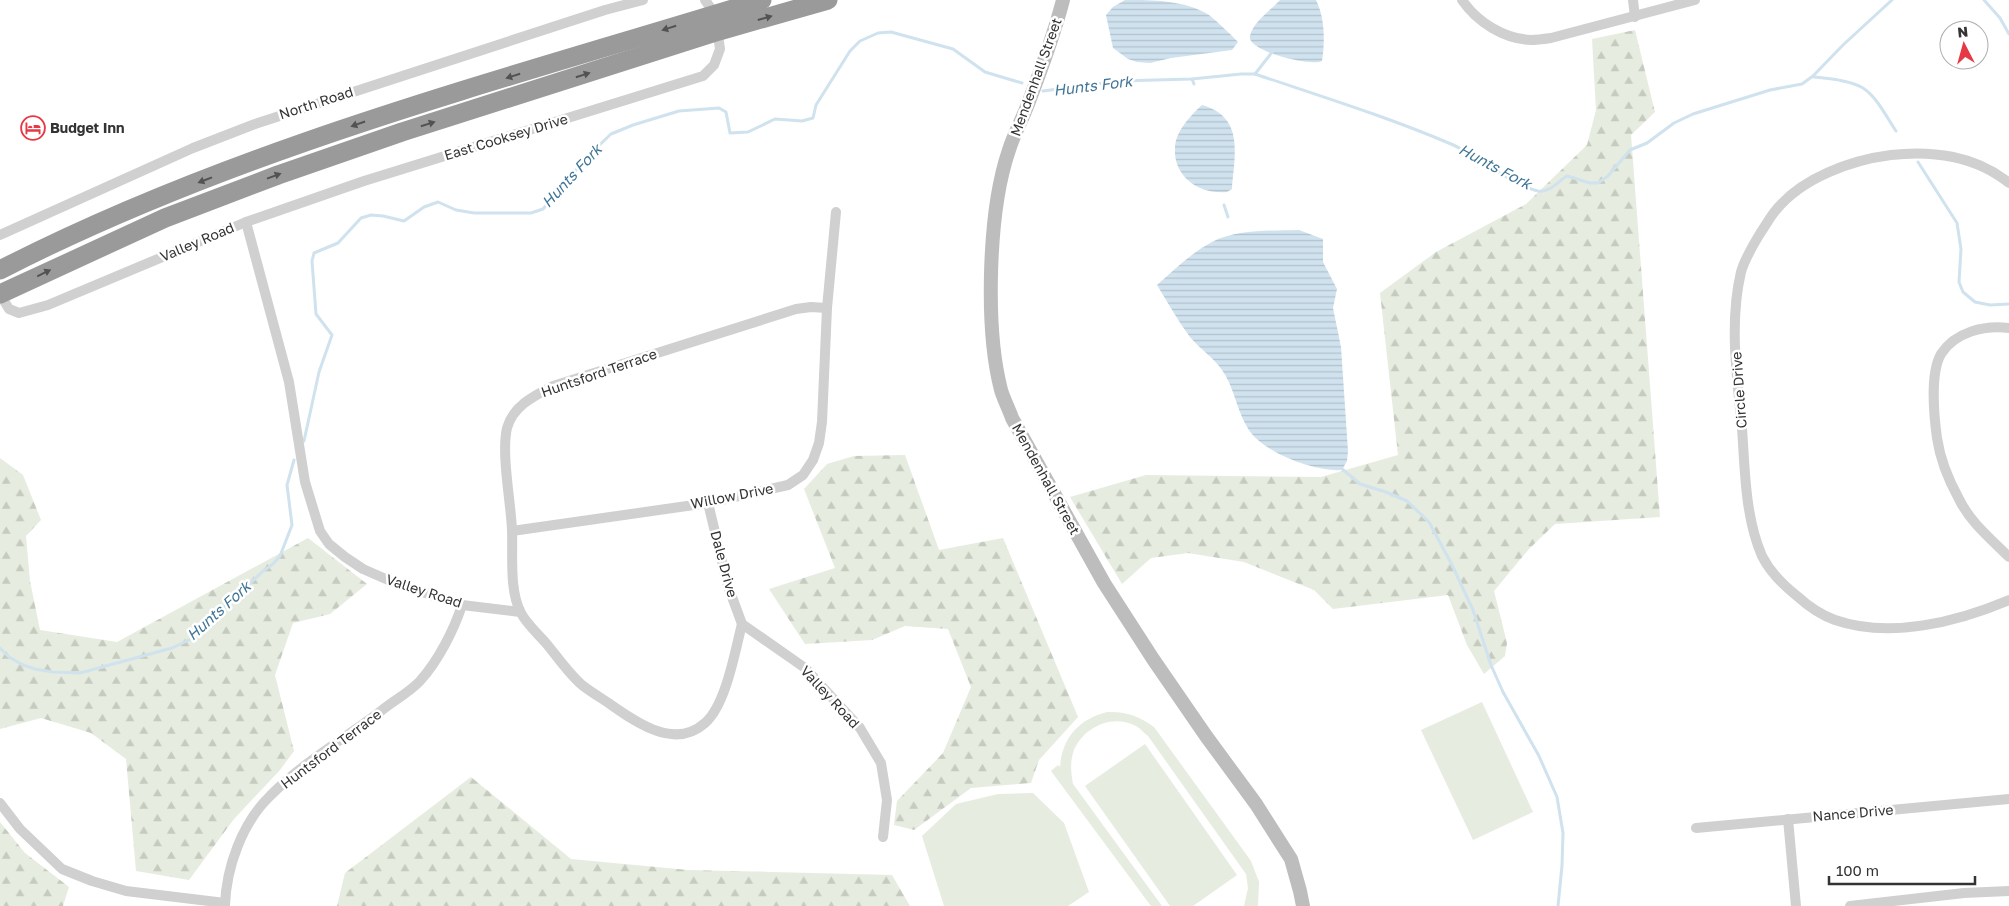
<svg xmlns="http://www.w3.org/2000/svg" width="2009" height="906" viewBox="0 0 2009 906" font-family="'Golos Text',sans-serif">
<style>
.forest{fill:url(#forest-firs)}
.green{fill:#e6ecdf}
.water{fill:url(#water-rules)}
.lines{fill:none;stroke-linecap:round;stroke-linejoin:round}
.stream{stroke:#cfe2ee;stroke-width:3}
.street{stroke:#d0d0d0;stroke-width:10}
.secondary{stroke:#bdbdbd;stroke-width:14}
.highway{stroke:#9a9a9a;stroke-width:19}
.oneway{fill:#525252}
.labels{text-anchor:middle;stroke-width:5;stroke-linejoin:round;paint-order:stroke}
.street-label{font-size:14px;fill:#333;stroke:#fff}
.poi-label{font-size:14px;font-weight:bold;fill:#333;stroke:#fff;text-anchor:start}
.water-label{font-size:15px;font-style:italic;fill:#3f7597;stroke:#fff}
</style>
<defs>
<pattern id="forest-firs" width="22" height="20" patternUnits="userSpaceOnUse" patternTransform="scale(1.25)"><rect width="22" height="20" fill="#e6ecdf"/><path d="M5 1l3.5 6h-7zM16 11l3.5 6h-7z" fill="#c6cbc0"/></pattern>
<pattern id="water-rules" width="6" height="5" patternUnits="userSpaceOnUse" patternTransform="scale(1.25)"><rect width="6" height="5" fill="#cfe2ee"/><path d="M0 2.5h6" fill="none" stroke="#b2c2cd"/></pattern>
</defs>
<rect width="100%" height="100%" fill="#fff"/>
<g class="forest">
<path d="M 1635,30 L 1655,112 L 1631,135 L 1660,517 L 1555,524 L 1529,549 L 1494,591 L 1507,643 L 1505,656 L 1484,674 L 1467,645 L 1448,595 L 1333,609 L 1314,590 L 1244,562 L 1188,553 L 1151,558 L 1122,584 L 1070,497 L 1146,475 L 1321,477 L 1398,455 L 1380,293 L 1436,252 L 1526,204 L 1587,145 L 1596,110 L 1592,39 Z"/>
<path d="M 905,455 L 939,550 L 1003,538 L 1078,717 L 1039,760 L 1031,783 L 971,788 L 914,830 L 894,825 L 897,801 L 943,753 L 971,687 L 948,629 L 905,626 L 872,640 L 805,644 L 769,589 L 835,568 L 804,489 L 827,464 L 854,456 Z"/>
<path d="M 0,458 L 23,475 L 41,520 L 26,536 L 30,581 L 40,630 L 117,642 L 308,538 L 367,584 L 330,614 L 293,623 L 275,675 L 294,751 L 280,770 L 234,819 L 189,880 L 136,871 L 126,759 L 91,733 L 41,718 L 0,729 Z"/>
<path d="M 471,777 L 571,859 L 688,870 L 892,875 L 910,906 L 337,906 L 345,873 Z"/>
<path d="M 0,822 L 25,853 L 69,887 L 63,906 L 0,906 Z"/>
</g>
<g class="green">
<path d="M 1482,702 L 1533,812 L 1473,840 L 1421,730 Z"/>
<path d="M 1107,712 C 1126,711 1139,716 1154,727 L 1251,861 L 1259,882 L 1258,906 L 1244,906 L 1248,888 L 1246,874 L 1148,736 C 1144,733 1140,728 1136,726 C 1112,713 1081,728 1073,753 C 1070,764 1071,773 1073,784 L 1162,906 L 1151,906 L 1051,771 L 1058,765 L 1060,767 C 1062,738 1079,719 1107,712 Z"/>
<path d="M 1145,744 L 1237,875 L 1193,906 L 1170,906 L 1085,786 Z"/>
<path d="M 1033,793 L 1064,823 L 1089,892 L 1068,906 L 944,906 L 922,836 L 956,804 L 998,794 Z"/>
</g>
<g class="water">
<path d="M 1125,0 C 1154,0 1184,0 1209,15 C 1219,23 1229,33 1238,42 L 1232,50 L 1171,58 L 1150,63 L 1137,62 L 1128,59 L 1113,48 L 1106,15 L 1113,7 Z"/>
<path d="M 1280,0 L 1316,0 C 1325,18 1325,42 1322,61 C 1311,67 1246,51 1250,36 C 1253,22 1271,10 1280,0 Z"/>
<path d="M 1202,105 C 1244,117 1235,153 1232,189 L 1227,192 C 1200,195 1173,177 1175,148 C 1175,132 1191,115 1202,105 Z"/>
<path d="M 1299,230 L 1323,239 L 1323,262 L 1337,289 L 1333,308 L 1341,347 L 1348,451 L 1347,461 L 1342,470 C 1314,472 1259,452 1246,425 C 1236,407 1234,387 1222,370 C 1213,357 1200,349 1190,337 C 1178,321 1168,303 1157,285 C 1174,270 1191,253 1212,242 C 1237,229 1271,231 1299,230 Z"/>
</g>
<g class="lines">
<g class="stream">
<path d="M 1984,0 L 2000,18 L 2009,34"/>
<path d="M 1255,74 L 1273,51"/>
<path d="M 1814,77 C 1830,79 1849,80 1863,88 C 1877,97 1887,118 1896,131"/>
<path d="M 1192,79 L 1194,84"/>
<path d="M 1043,91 L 1119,81 L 1192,79 L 1241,74 L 1255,74 C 1320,96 1388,117 1451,144 C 1477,155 1513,186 1538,191 C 1550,193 1558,181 1567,176 L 1590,183 L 1598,183 L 1608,176 L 1630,150 L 1647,143 L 1674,123 L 1693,114 L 1770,90 L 1802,84 L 1813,76 L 1843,45 L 1892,0"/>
<path d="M 1918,162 L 1957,223 L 1961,249 L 1959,282 L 1963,292 L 1975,302 L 1990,305 L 2009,304"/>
<path d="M 1224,205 L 1228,217"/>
<path d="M 304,441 L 319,372 L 332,335 L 316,314 L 312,261 L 314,253 L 338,243 L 361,218 L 371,215 L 383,216 L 404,221 L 424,207 L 438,202 L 456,210 L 474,213 L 531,213 L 543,209 L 589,155 L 611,134 L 633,125 L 679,111 L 719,108 L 726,112 L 730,133 L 748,132 L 775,119 L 802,121 L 813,118 L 816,105 L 850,51 L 860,41 L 878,33 L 891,32 L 953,49 L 985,72 L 1022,83"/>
<path d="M 1341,468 L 1360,484 L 1386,492 L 1407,501 L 1429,522 L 1452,565 L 1473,610 L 1491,665 L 1503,692 L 1539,756 L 1557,797 L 1563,833 L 1562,866 L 1558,906"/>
<path d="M 0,648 L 9,657 L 23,665 L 35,669 L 53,672 L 80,673 L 172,648 L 193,638 L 263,571 L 273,564 L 280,556 L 292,525 L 287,485 L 294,460"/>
</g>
<g class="street">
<path d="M 1462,0 C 1477,22 1504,39 1531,40 C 1537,40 1544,39 1551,38 L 1695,0"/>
<path d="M 1633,0 L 1635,17"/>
<path d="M 2009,183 C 1976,156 1932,150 1891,155 C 1851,160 1802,178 1776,210 C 1770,217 1766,225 1761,232 C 1753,245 1745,258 1741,272 C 1729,323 1737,377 1742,428 C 1745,470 1745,517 1762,556 C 1770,572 1783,585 1797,596 C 1808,606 1821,615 1835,620 C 1890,639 1957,622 2009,600"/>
<path d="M 246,222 L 289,382 L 305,482 L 320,531 L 329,544 L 345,557 L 363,569 L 395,583 L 462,605 L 520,612"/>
<path d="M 0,235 L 193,148 L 255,124 L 605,10 L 643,0"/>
<path d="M 0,294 L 9,309 L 19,313 L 48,305 L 246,222 L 364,181 L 703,76 L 714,65 L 720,49 L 715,14 L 705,0"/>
<path d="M 2009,328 C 1984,325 1955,332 1941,354 C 1930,373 1934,416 1937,438 C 1940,458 1949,481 1959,499 C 1970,522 1991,539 2009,557"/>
<path d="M 708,503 L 728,586 L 742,624"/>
<path d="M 512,531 L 708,503 L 788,485 L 803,475 L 813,460 L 819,443 L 822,422 L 827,308 L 836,212"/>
<path d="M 742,624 C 735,651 726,705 705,723 C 675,750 637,723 610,704 C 601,698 591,692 582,685 C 568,673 557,656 545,642 C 537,633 526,623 521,613 C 509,591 513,554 512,530 C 511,503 501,454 507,428 C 513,406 534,396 553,386 L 796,309 L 811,307 L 827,308"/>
<path d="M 742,624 L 805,668 L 860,728 L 881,763 L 887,800 L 883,837"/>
<path d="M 0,803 L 20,829 L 62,869 L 92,881 L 126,891 L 225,903"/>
<path d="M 1788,819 L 1796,906"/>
<path d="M 1696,828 L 2009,799"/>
<path d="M 225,906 C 226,868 242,823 270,796 C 302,763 344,739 381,711 C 393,701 410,692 420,681 C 438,661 454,630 462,605"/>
<path d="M 1850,906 L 1964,893 L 2009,891"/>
</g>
<path class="secondary" d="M 1063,0 C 1054,35 1041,70 1028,104 C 1022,120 1014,134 1009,150 C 988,211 985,328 1001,390 C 1004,400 1009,409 1012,418 L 1104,583 L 1153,659 L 1206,736 L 1256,804 L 1282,845 L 1291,859 L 1300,891 L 1303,906"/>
<g class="highway">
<path d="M 0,270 C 239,147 506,79 762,0"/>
<path d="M 0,294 L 165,218 L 278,175 L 402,132 L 719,31 L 828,0"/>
</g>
</g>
<defs><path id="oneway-solid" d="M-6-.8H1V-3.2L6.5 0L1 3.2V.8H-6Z" transform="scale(1.25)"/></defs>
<g class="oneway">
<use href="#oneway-solid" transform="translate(765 18) rotate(-16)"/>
<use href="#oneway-solid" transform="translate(669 28) rotate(163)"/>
<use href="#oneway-solid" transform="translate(583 75) rotate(-18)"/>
<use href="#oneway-solid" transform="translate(513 76) rotate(163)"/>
<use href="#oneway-solid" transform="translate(358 124) rotate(161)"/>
<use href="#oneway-solid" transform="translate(428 124) rotate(-18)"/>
<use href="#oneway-solid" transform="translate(274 176) rotate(-20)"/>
<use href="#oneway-solid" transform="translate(205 180) rotate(159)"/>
<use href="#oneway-solid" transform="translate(44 273) rotate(-26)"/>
</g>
<defs>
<g id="hotel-ring" transform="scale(1.25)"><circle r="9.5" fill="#fff" stroke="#e63946" stroke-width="1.5"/><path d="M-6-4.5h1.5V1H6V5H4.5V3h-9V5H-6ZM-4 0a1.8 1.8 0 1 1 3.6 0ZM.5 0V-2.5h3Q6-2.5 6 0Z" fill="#e63946"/></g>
</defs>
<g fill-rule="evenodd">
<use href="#hotel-ring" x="33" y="128"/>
</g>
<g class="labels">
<g class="street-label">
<text transform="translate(1036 77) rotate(-70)" y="5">Mendenhall Street</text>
<text transform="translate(316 103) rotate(-18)" y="5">North Road</text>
<text transform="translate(506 137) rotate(-17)" y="5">East Cooksey Drive</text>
<text transform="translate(197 242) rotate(-23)" y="5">Valley Road</text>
<text transform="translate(599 373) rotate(-19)" y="5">Huntsford Terrace</text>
<text transform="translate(1739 390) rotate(-94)" y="5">Circle Drive</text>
<text transform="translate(1046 479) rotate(61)" y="5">Mendenhall Street</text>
<text transform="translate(732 496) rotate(-11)" y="5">Willow Drive</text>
<text transform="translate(724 564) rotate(75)" y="5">Dale Drive</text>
<text transform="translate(424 591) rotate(18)" y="5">Valley Road</text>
<text transform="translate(830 697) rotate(47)" y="5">Valley Road</text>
<text transform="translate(331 749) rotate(-37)" y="5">Huntsford Terrace</text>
<text transform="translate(1853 813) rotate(-5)" y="5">Nance Drive</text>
</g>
<g class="poi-label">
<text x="50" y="133">Budget Inn</text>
</g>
<g class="water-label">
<text transform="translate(1093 86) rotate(-7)" y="5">Hunts Fork</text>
<text transform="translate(1495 167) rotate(28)" y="5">Hunts Fork</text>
<text transform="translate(572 176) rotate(-47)" y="5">Hunts Fork</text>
<text transform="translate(219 611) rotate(-42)" y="5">Hunts Fork</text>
</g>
</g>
<g transform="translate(1964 45) rotate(354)"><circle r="24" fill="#ffffff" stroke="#adadad"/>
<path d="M0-4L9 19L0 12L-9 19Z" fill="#e63946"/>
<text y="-8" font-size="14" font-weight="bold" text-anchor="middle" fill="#333333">N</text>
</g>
<path d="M1829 876v8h146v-8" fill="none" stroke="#333333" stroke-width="2.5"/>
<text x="1836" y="876" font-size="15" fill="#333333" stroke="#ffffff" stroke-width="4" paint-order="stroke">100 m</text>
</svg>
